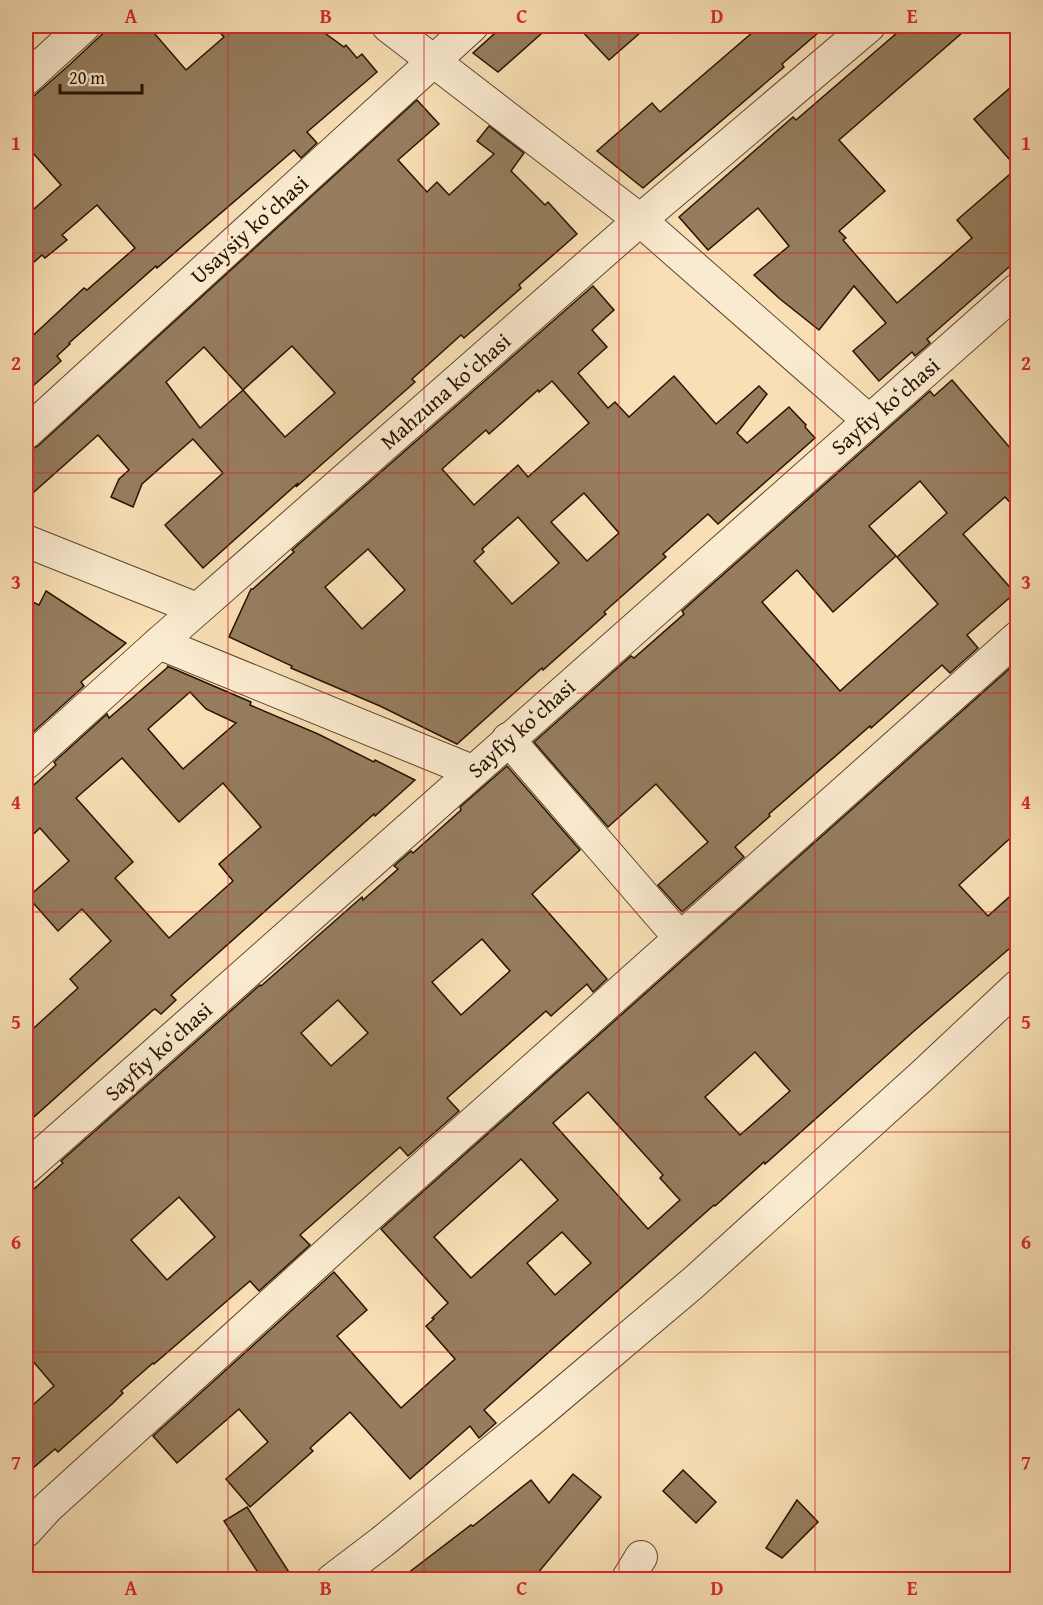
<svg xmlns="http://www.w3.org/2000/svg" width="1043" height="1605" viewBox="0 0 1043 1605" font-family="'Gentium Book Plus',serif">
<style>
.building{fill:#957d5e;stroke:#291300;stroke-width:1.5;fill-rule:evenodd}
.lines{fill:none;stroke-linecap:round;stroke-linejoin:round}
.minor-casing{stroke:#5d462d;stroke-width:34}
.minor{stroke:#faeacf;stroke-width:32}
.grid{fill:none;stroke:#d62828;stroke-width:1.5;stroke-opacity:0.55}
.labels{text-anchor:middle;stroke-width:6;stroke-linejoin:round;paint-order:stroke}
.street-label{font-size:22px;fill:#291300;stroke:#faeacf}
.neatline{fill:none;stroke:#d62828;stroke-width:2}
.grid-label{font-size:20px;text-anchor:middle;font-weight:bold;fill:#d62828}
</style>
<rect width="100%" height="100%" fill="#f8dfb5"/>
<filter id="stains"><feTurbulence type="fractalNoise" baseFrequency=".00333" numOctaves="4"/><feColorMatrix values="0 0 0 0 .2 0 0 0 0 .09 0 0 0 0 .02 0 0 0 .5 -.17"/></filter>
<radialGradient id="worn" r=".72"><stop offset=".6" stop-color="#630" stop-opacity="0"/><stop offset="1" stop-color="#630" stop-opacity=".3"/></radialGradient>
<g class="building">
<path d="M 111,26 L 148,26 L 186,70 L 224,37 L 214,26 L 315,26 L 344,47 L 346,45 L 357,58 L 362,54 L 377,72 L 307,132 L 317,143 L 301,158 L 294,150 L 157,268 L 156,266 L 69,343 L 70,344 L 57,356 L 61,361 L 26,392 L 26,342 L 84,288 L 87,290 L 135,248 L 97,205 L 62,235 L 67,240 L 45,258 L 42,255 L 26,269 L 26,216 L 61,185 L 26,145 L 26,103 L 67,67 Z"/>
<path d="M 503,26 L 550,26 L 498,72 L 473,53 Z"/>
<path d="M 577,26 L 648,26 L 609,60 Z"/>
<path d="M 760,26 L 826,26 L 782,64 L 784,67 L 643,188 L 597,151 L 652,103 L 660,112 Z"/>
<path d="M 905,26 L 970,26 L 839,140 L 885,191 L 839,231 L 846,238 L 843,240 L 897,303 L 972,238 L 957,220 L 1017,168 L 974,119 L 1017,82 L 1017,260 L 927,339 L 930,343 L 915,356 L 912,352 L 879,381 L 853,351 L 886,323 L 854,286 L 819,330 L 780,299 L 754,275 L 789,246 L 758,208 L 708,250 L 679,217 L 793,117 L 796,120 Z"/>
<path d="M 417,100 L 439,124 L 398,160 L 427,192 L 437,182 L 449,195 L 494,154 L 477,141 L 489,126 L 524,153 L 511,171 L 545,205 L 548,202 L 577,234 L 519,285 L 521,288 L 464,338 L 461,335 L 412,379 L 415,382 L 296,487 L 298,483 L 203,568 L 165,525 L 223,473 L 193,439 L 142,484 L 133,507 L 111,497 L 119,479 L 129,470 L 98,435 L 26,499 L 26,452 L 38,446 ZM 292,346 L 335,393 L 285,437 L 243,390 ZM 204,347 L 243,390 L 200,428 L 166,382 Z"/>
<path d="M 593,286 L 614,310 L 592,330 L 607,347 L 578,373 L 608,408 L 615,402 L 629,417 L 674,376 L 716,424 L 759,386 L 767,394 L 737,433 L 747,443 L 789,407 L 806,425 L 805,427 L 815,438 L 718,524 L 708,514 L 663,554 L 666,557 L 604,612 L 606,614 L 543,670 L 542,668 L 457,744 L 380,706 L 291,668 L 292,666 L 229,637 L 251,589 L 253,589 L 294,552 L 292,550 ZM 552,381 L 589,423 L 528,477 L 518,465 L 474,505 L 442,469 L 486,430 L 489,434 L 538,390 L 539,392 ZM 584,493 L 619,533 L 587,561 L 551,522 ZM 518,517 L 559,563 L 512,604 L 474,561 L 484,552 L 482,549 ZM 368,549 L 405,590 L 362,629 L 325,587 Z"/>
<path d="M 952,380 L 1017,456 L 1017,510 L 1005,497 L 963,534 L 1015,593 L 967,635 L 978,648 L 950,673 L 942,665 L 871,728 L 870,726 L 769,814 L 770,816 L 735,847 L 744,857 L 682,912 L 658,885 L 708,842 L 656,784 L 608,827 L 534,742 L 631,656 L 634,658 L 684,614 L 682,611 L 930,391 L 934,396 ZM 920,481 L 947,513 L 897,557 L 938,604 L 840,691 L 762,602 L 797,570 L 833,612 L 896,556 L 869,526 Z"/>
<path d="M 46,591 L 126,643 L 81,682 L 84,686 L 30,735 L 26,730 L 26,599 L 39,605 Z"/>
<path d="M 1017,662 L 1017,832 L 959,885 L 988,916 L 1017,890 L 1017,942 L 914,1031 L 765,1164 L 764,1162 L 715,1206 L 714,1205 L 484,1410 L 496,1423 L 479,1438 L 470,1426 L 410,1479 L 350,1412 L 310,1448 L 313,1451 L 250,1507 L 226,1479 L 268,1442 L 239,1409 L 177,1463 L 153,1436 L 334,1272 L 367,1310 L 337,1336 L 401,1408 L 455,1359 L 426,1326 L 434,1319 L 432,1318 L 448,1303 L 381,1229 ZM 755,1052 L 790,1091 L 740,1135 L 705,1097 ZM 588,1092 L 663,1175 L 660,1178 L 680,1200 L 648,1229 L 553,1123 ZM 521,1159 L 558,1200 L 471,1278 L 434,1237 ZM 562,1232 L 591,1263 L 555,1295 L 527,1263 Z"/>
<path d="M 167,666 L 251,702 L 250,705 L 318,734 L 374,762 L 375,760 L 415,780 L 375,816 L 374,814 L 171,995 L 176,1000 L 161,1014 L 155,1009 L 152,1011 L 26,1124 L 26,1035 L 78,988 L 70,979 L 111,941 L 82,909 L 58,931 L 28,897 L 69,861 L 40,828 L 26,841 L 26,792 L 56,765 L 54,762 L 107,714 L 109,718 L 168,667 ZM 190,692 L 206,709 L 236,723 L 183,769 L 148,729 ZM 122,758 L 179,822 L 223,783 L 261,827 L 219,864 L 233,881 L 169,938 L 115,878 L 133,862 L 76,798 Z"/>
<path d="M 507,766 L 580,850 L 532,894 L 607,979 L 593,992 L 587,984 L 551,1016 L 546,1011 L 447,1098 L 459,1111 L 408,1156 L 400,1147 L 300,1235 L 310,1245 L 259,1291 L 250,1281 L 154,1364 L 153,1363 L 121,1391 L 123,1393 L 112,1404 L 58,1452 L 55,1449 L 26,1474 L 26,1411 L 54,1386 L 26,1353 L 26,1196 L 63,1163 L 61,1161 L 260,985 L 261,986 L 362,897 L 363,900 L 398,869 L 394,866 L 411,851 L 413,853 L 461,810 L 460,807 ZM 482,939 L 510,971 L 461,1015 L 432,982 ZM 338,1000 L 368,1033 L 331,1066 L 301,1033 ZM 179,1197 L 215,1237 L 167,1280 L 131,1240 Z"/>
<path d="M 683,1470 L 716,1502 L 696,1523 L 663,1491 Z"/>
<path d="M 573,1474 L 601,1497 L 532,1580 L 399,1580 L 471,1525 L 473,1526 L 531,1480 L 549,1503 Z"/>
<path d="M 797,1500 L 818,1522 L 782,1558 L 766,1548 Z"/>
<path d="M 247,1507 L 294,1580 L 263,1580 L 224,1521 Z"/>
</g>
<g class="lines">
<g class="minor-casing">
<g id="minor">
<path d="M 388,26 L 640,220 L 868,420"/>
<path d="M 26,79 L 84,26"/>
<path d="M 26,433 L 472,26"/>
<path d="M 26,541 L 197,609"/>
<path d="M 159,643 L 472,771"/>
<path d="M 508,739 L 680,938"/>
<path d="M 26,763 L 159,643 L 640,220 L 869,26"/>
<path d="M 26,1168 L 1018,289"/>
<path d="M 26,1531 L 47,1508 L 354,1229 L 1018,637"/>
<path d="M 332,1580 L 382,1542 L 538,1414 L 693,1283 L 923,1075 L 1018,986"/>
<path d="M 627,1580 L 641,1557"/>
</g>
</g>
<use href="#minor" class="minor"/>
</g>
<path class="grid" d="M 228,26 L 228,1580M 424,26 L 424,1580M 619,26 L 619,1580M 815,26 L 815,1580M 26,253 L 1018,253M 26,473 L 1018,473M 26,693 L 1018,693M 26,912 L 1018,912M 26,1132 L 1018,1132M 26,1352 L 1018,1352"/>
<g class="labels">
<g class="street-label">
<text transform="translate(249 229) rotate(-42)" y="8">Usaysiy koʻchasi</text>
<text transform="translate(445 391) rotate(-41)" y="8">Mahzuna koʻchasi</text>
<text transform="translate(885 406) rotate(-41)" y="8">Sayfiy koʻchasi</text>
<text transform="translate(521 728) rotate(-42)" y="8">Sayfiy koʻchasi</text>
<text transform="translate(158 1051) rotate(-42)" y="8">Sayfiy koʻchasi</text>
</g>
</g>
<rect width="1043" height="1605" fill="none" stroke="#f8dfb5" stroke-width="66"/>
<path d="M60 84v9h82v-9" fill="none" stroke="#291300" stroke-width="3"/>
<text x="69" y="84" font-size="18" fill="#291300" stroke="#faeacf" stroke-width="4.5" paint-order="stroke">20 m</text>
<rect x="33" y="33" width="977" height="1539" class="neatline"/>
<g class="grid-label">
<text x="131" y="23">A</text>
<text x="326" y="23">B</text>
<text x="522" y="23">C</text>
<text x="717" y="23">D</text>
<text x="912" y="23">E</text>
<text x="16" y="150">1</text>
<text x="1026" y="150">1</text>
<text x="16" y="370">2</text>
<text x="1026" y="370">2</text>
<text x="16" y="589">3</text>
<text x="1026" y="589">3</text>
<text x="16" y="809">4</text>
<text x="1026" y="809">4</text>
<text x="16" y="1029">5</text>
<text x="1026" y="1029">5</text>
<text x="16" y="1249">6</text>
<text x="1026" y="1249">6</text>
<text x="16" y="1469">7</text>
<text x="1026" y="1469">7</text>
<text x="131" y="1595">A</text>
<text x="326" y="1595">B</text>
<text x="522" y="1595">C</text>
<text x="717" y="1595">D</text>
<text x="912" y="1595">E</text>
</g>
<rect width="100%" height="100%" filter="url(#stains)"/>
<rect width="100%" height="100%" fill="url(#worn)"/>
</svg>
